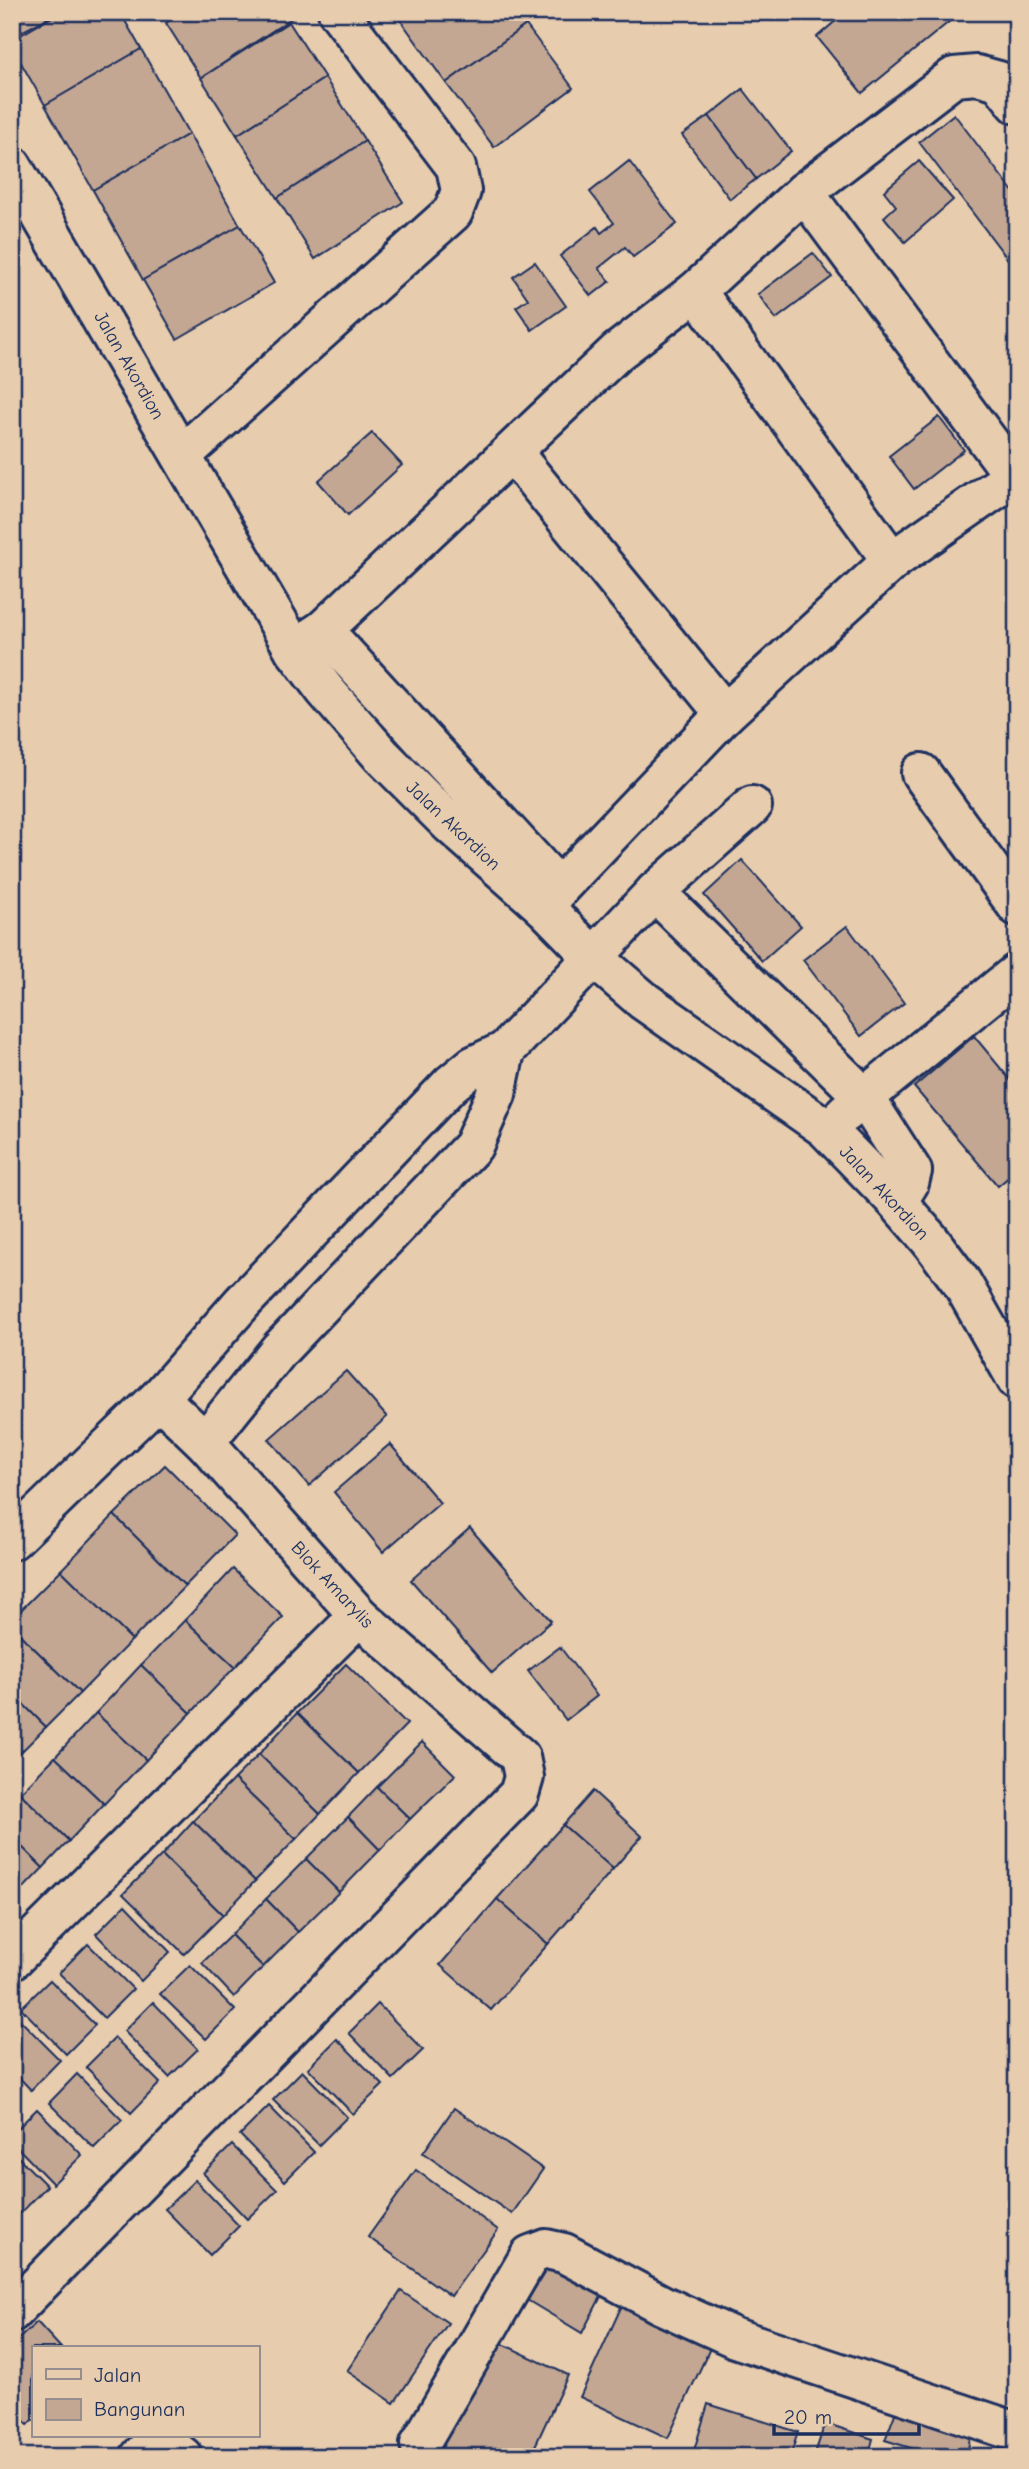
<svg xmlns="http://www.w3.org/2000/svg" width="1029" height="2469" viewBox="0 0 1029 2469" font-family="'Comic Neue',sans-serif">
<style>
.building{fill:#c3a793;stroke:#1b2f5e;stroke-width:2}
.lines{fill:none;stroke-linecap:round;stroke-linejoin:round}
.minor-casing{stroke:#1b2f5e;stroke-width:44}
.minor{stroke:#e7ccae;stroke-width:38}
.labels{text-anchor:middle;stroke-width:7;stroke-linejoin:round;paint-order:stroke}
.street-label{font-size:19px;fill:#1b2f5e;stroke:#e7ccae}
</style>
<rect width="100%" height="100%" fill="#e7ccae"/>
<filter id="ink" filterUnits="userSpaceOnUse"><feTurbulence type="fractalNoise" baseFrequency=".0143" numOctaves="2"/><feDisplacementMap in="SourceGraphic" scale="14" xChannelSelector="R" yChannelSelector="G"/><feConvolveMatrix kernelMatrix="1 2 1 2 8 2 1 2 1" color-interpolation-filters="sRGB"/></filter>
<g filter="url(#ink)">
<g class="building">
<path d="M 12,12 L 59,12 L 12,37 Z"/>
<path d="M 61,12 L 120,12 L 141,49 L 45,105 L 12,47 L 12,40 Z"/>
<path d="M 181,12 L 297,12 L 298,14 L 201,78 L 166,23 Z"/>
<path d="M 399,12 L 517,12 L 526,25 L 446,83 L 396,14 Z"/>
<path d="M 846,12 L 961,12 L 862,93 L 817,37 Z"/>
<path d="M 289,22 L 325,78 L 237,135 L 201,78 Z"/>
<path d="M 526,25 L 573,88 L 494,147 L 446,83 Z"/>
<path d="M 141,49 L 189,134 L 93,190 L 45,105 Z"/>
<path d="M 325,78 L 365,141 L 277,198 L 237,135 Z"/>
<path d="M 743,89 L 791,151 L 756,179 L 709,116 Z"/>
<path d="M 954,114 L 1017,197 L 1017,263 L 1013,266 L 919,142 Z"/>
<path d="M 709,116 L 756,179 L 730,199 L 682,135 Z"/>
<path d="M 189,134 L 240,225 L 143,280 L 93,190 Z"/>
<path d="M 365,141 L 403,202 L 315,259 L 277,198 Z"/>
<path d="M 629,161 L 677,224 L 633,257 L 625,247 L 599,268 L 610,281 L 591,296 L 560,256 L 597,227 L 601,233 L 614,223 L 590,192 Z"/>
<path d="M 919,161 L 953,200 L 905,242 L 884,217 L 896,206 L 884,191 Z"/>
<path d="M 240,225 L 274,283 L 177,339 L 143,280 Z"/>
<path d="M 813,253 L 832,277 L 776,319 L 758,294 Z"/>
<path d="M 535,262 L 566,306 L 532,330 L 516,307 L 528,299 L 513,277 Z"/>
<path d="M 939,417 L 964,450 L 914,489 L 889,456 Z"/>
<path d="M 372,433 L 402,465 L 348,515 L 318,481 Z"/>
<path d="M 742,860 L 801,926 L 762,961 L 704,895 Z"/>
<path d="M 847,926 L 904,1003 L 861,1036 L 803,960 Z"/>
<path d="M 974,1036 L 1017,1088 L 1017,1170 L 998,1186 L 914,1087 Z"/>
<path d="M 346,1371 L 387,1417 L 309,1486 L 269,1439 Z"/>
<path d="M 390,1444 L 440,1503 L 383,1552 L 334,1492 Z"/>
<path d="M 165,1465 L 235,1535 L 185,1586 L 114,1515 Z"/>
<path d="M 114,1515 L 185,1586 L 132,1640 L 61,1570 Z"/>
<path d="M 470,1528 L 551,1621 L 492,1673 L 411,1580 Z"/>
<path d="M 233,1569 L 283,1617 L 235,1667 L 185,1620 Z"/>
<path d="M 61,1570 L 132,1640 L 80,1693 L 12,1627 L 12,1619 Z"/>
<path d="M 185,1620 L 235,1667 L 191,1713 L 141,1665 Z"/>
<path d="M 12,1627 L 80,1693 L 46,1727 L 12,1693 Z"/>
<path d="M 560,1647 L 597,1696 L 566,1720 L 528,1671 Z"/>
<path d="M 346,1664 L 407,1724 L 359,1773 L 297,1713 Z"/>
<path d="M 141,1665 L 191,1713 L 146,1760 L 96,1713 Z"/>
<path d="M 12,1693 L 46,1727 L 12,1761 Z"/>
<path d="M 96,1713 L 146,1760 L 104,1804 L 55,1757 Z"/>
<path d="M 297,1713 L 359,1773 L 320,1814 L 259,1754 Z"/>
<path d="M 422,1742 L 455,1775 L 410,1819 L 377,1787 Z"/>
<path d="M 259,1754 L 320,1814 L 296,1839 L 234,1779 Z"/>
<path d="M 55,1757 L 104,1804 L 69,1841 L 20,1793 Z"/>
<path d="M 234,1779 L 296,1839 L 255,1881 L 193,1821 Z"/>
<path d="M 377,1787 L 410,1819 L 380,1850 L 348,1817 Z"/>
<path d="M 593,1791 L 642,1836 L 613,1869 L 563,1825 Z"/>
<path d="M 20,1793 L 69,1841 L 43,1868 L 12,1837 L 12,1802 Z"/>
<path d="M 348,1817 L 380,1850 L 339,1892 L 306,1859 Z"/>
<path d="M 193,1821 L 255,1881 L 223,1915 L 162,1855 Z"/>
<path d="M 563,1825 L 613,1869 L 548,1944 L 497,1899 Z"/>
<path d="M 12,1837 L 43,1868 L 12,1900 Z"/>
<path d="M 162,1855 L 223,1915 L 184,1954 L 123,1894 Z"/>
<path d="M 306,1859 L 339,1892 L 298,1932 L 266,1899 Z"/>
<path d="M 266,1899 L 298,1932 L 263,1967 L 231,1935 Z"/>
<path d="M 497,1899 L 548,1944 L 491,2010 L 440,1965 Z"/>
<path d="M 125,1905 L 170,1952 L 141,1981 L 96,1934 Z"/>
<path d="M 231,1935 L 263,1967 L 234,1997 L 202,1963 Z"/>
<path d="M 88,1944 L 133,1989 L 104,2018 L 59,1973 Z"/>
<path d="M 190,1965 L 235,2010 L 206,2039 L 160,1994 Z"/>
<path d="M 50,1980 L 95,2025 L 66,2054 L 21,2008 Z"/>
<path d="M 153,2002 L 198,2049 L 169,2077 L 124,2031 Z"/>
<path d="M 378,2004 L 423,2050 L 393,2079 L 349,2033 Z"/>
<path d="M 15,2015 L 60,2060 L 31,2090 L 12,2070 L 12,2018 Z"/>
<path d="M 115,2038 L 160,2083 L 131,2113 L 86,2067 Z"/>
<path d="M 337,2039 L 383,2085 L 353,2114 L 308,2068 Z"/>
<path d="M 302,2071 L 347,2117 L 319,2145 L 273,2100 Z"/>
<path d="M 77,2074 L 122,2120 L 94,2148 L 49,2103 Z"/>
<path d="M 269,2106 L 314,2152 L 285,2181 L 240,2135 Z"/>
<path d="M 454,2108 L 543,2169 L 512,2214 L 423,2153 Z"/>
<path d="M 37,2109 L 82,2155 L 53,2184 L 12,2142 L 12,2134 Z"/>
<path d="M 232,2145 L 277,2190 L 247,2219 L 203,2173 Z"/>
<path d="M 12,2151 L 47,2186 L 18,2216 L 12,2209 Z"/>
<path d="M 416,2170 L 498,2230 L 451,2296 L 368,2237 Z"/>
<path d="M 195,2180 L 239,2226 L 210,2255 L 165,2209 Z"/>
<path d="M 555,2256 L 608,2283 L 582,2333 L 527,2300 Z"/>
<path d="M 401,2291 L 448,2323 L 394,2403 L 347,2371 Z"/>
<path d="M 623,2303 L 712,2344 L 668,2438 L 580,2397 Z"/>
<path d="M 37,2322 L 61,2348 L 33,2348 L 33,2420 L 28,2425 L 12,2408 L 12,2345 Z"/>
<path d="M 486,2336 L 568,2375 L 530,2457 L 438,2457 L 432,2454 Z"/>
<path d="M 708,2404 L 798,2432 L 790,2457 L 692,2457 Z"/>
<path d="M 898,2406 L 972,2424 L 967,2457 L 940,2457 L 885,2440 Z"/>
<path d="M 825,2423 L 873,2439 L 868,2457 L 814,2457 Z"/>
</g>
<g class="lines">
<g class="minor-casing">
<g id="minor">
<path d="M 12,166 L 294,649 L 325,690 L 381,755 L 450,824 L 545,908 L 594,958 L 644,1001 L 825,1128 L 897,1202 L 930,1240 L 962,1283 L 1017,1380"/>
<path d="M 804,192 L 1017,480"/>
<path d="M 696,291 L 892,561"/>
<path d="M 512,452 L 725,714"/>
<path d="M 182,455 L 453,212 L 461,191 L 456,167 L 338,12"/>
<path d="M 323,630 L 559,888"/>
<path d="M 294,649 L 323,630 L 617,352 L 696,291 L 804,192 L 954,77 L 977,75 L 999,81 L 1017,104"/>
<path d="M 921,773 L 1017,906"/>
<path d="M 655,892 L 865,1098 L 912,1171 L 909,1183 L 897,1202"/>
<path d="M 545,908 L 559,888 L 725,714 L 892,561 L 1017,474"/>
<path d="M 845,1113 L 1017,973"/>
<path d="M 205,1442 L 280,1349 L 473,1146 L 496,1094 L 505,1051"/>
<path d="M 12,1540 L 159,1398 L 242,1303 L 451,1084 L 473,1066 L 505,1051 L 655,892 L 752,806"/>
<path d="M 12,1960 L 359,1616"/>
<path d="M 12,2312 L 519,1794 L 524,1777 L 520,1757 L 359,1616 L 205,1442 L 159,1398"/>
<path d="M 420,2444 L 530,2255 L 546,2249 L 564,2253 L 662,2305 L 735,2338 L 1017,2432"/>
<path d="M 140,2457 C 155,2439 166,2443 183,2457"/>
</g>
</g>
<use href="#minor" class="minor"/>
</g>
</g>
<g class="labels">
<g class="street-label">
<text transform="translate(130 365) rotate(60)" y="7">Jalan Akordion</text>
<text transform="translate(454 825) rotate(43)" y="7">Jalan Akordion</text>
<text transform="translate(885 1192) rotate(47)" y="7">Jalan Akordion</text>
<text transform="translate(333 1584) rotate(47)" y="7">Blok Amarylis</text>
</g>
</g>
<rect width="1029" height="2469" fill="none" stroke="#e7ccae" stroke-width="42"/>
<rect x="21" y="21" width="987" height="2427" fill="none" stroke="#1b2f5e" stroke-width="2.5" filter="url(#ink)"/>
<rect x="32" y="2346" width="228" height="91" fill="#e7ccae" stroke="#958d8e" stroke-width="2"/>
<rect x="46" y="2369" width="35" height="10" fill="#e7ccae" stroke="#958d8e" stroke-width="2"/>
<text x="94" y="2382" font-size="21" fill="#1b2f5e">Jalan</text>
<rect x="46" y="2399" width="35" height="21" fill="#c3a793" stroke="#958d8e" stroke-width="2"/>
<text x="94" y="2416" font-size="21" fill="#1b2f5e">Bangunan</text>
<path d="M774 2424v10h145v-10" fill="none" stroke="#1b2f5e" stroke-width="3.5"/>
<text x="784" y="2424" font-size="21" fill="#1b2f5e" stroke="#e7ccae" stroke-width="5" paint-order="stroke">20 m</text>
</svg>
